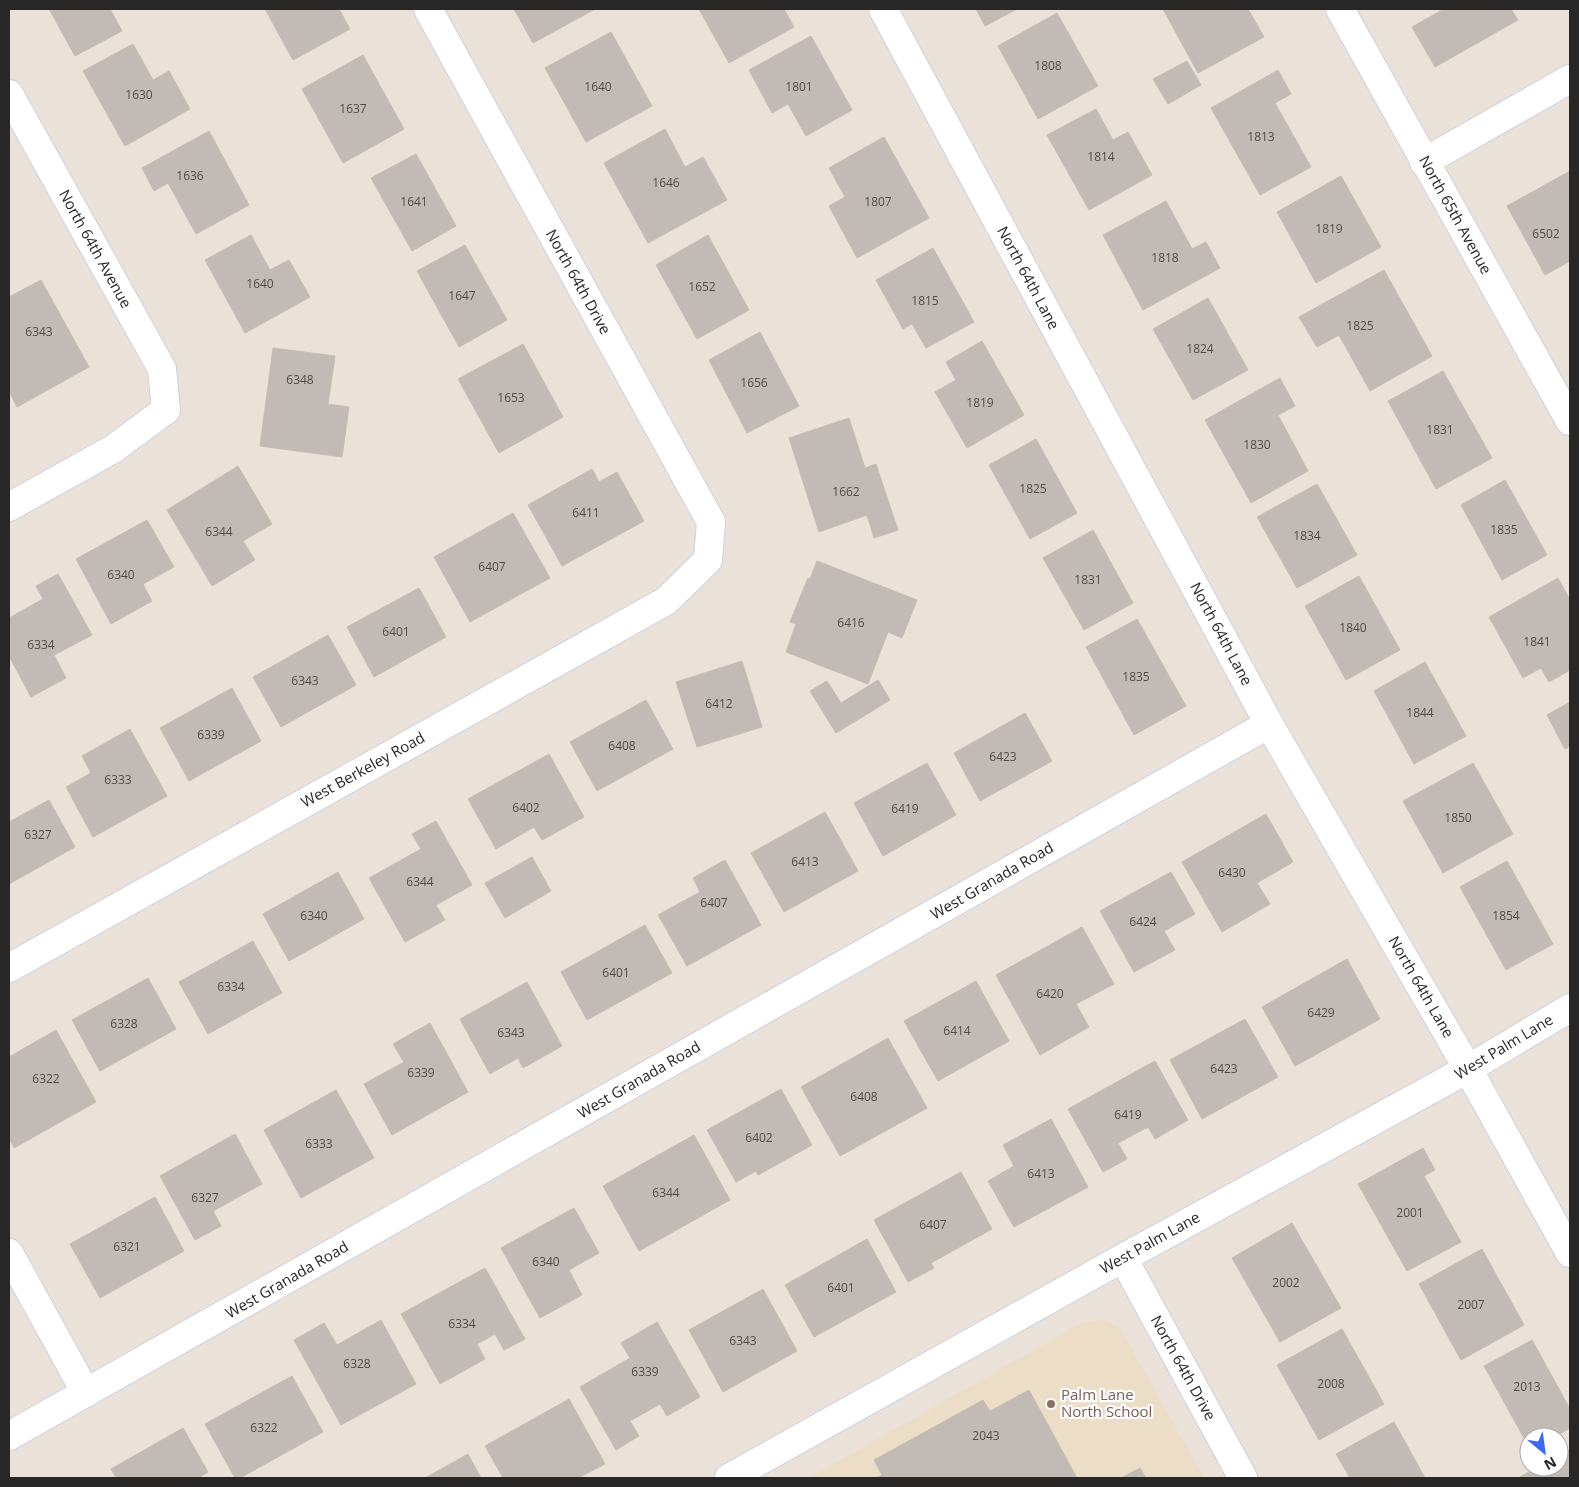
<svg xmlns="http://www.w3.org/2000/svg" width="1579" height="1487" viewBox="0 0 1579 1487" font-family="'Open Sans',sans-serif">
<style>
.education{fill:#ecddc7}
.building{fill:#c2bbb5;stroke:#c5bdb2}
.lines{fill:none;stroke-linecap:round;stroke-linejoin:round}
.minor-casing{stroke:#ced3e0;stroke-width:30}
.minor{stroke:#fff;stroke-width:28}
.education-dot{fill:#8d6e63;stroke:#fff;stroke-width:2}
.labels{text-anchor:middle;stroke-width:4.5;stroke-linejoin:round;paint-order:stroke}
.number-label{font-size:12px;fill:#4e4c4a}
.street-label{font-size:15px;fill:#272727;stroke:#fff}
.education-label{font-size:15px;fill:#785e54;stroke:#fff;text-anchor:start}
</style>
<rect width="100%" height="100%" fill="#eae1d8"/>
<path class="education" d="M 1103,1319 L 1121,1330 L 1204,1478 L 809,1478 L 1080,1324 Z"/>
<g class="building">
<path d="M 49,9 L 110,9 L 122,31 L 75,56 Z"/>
<path d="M 265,9 L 339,9 L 350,29 L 293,60 Z"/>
<path d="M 514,9 L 595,9 L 533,43 Z"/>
<path d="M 699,9 L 784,9 L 794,27 L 729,63 Z"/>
<path d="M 976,9 L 1017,9 L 985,26 Z"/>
<path d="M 1163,9 L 1248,9 L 1264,37 L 1198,73 Z"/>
<path d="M 1444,9 L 1511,9 L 1518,20 L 1435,67 L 1412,27 Z"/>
<path d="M 1057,13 L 1098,86 L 1038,119 L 998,46 Z"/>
<path d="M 611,32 L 652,106 L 586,142 L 545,68 Z"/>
<path d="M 811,36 L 852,110 L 806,136 L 788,104 L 772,113 L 749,70 Z"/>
<path d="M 133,44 L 153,80 L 169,71 L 190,109 L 125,146 L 83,71 Z"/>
<path d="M 363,55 L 404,129 L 343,163 L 302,89 Z"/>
<path d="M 1187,61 L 1201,85 L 1168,104 L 1153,79 Z"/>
<path d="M 1278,70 L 1291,94 L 1275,103 L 1311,167 L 1260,195 L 1211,108 Z"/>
<path d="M 1096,109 L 1113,140 L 1128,132 L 1152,175 L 1089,210 L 1047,135 Z"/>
<path d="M 665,129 L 685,167 L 703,157 L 727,200 L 648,243 L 604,163 Z"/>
<path d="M 209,131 L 249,205 L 196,234 L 168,183 L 154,191 L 142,168 Z"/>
<path d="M 884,137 L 929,218 L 857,258 L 829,206 L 845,197 L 829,168 Z"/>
<path d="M 416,154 L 456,226 L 412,251 L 371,178 Z"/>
<path d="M 1570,171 L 1570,261 L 1545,275 L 1507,206 Z"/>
<path d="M 1341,176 L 1381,247 L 1316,283 L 1277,212 Z"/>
<path d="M 1166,201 L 1192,249 L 1206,242 L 1220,268 L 1143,310 L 1103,235 Z"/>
<path d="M 251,235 L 270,270 L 289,260 L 310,297 L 245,333 L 205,260 Z"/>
<path d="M 708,235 L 749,310 L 697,339 L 656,265 Z"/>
<path d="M 465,245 L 507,320 L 459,347 L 417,271 Z"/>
<path d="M 933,248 L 974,322 L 926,348 L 912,324 L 903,329 L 876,280 Z"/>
<path d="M 1384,270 L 1432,356 L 1370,391 L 1339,335 L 1317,347 L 1299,317 Z"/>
<path d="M 41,280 L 89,367 L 17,407 L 9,391 L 9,297 Z"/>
<path d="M 1208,298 L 1248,370 L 1193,400 L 1153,329 Z"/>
<path d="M 760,332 L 799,406 L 747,433 L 709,360 Z"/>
<path d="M 982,341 L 1024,415 L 967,448 L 935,392 L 956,380 L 946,362 Z"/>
<path d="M 523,344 L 563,417 L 499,453 L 458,379 Z"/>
<path d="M 273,348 L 335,356 L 328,404 L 349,407 L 342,457 L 260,446 Z"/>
<path d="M 1443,371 L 1492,458 L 1436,489 L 1388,401 Z"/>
<path d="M 1280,378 L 1295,406 L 1278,415 L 1308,471 L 1251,503 L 1205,420 Z"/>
<path d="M 849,418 L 865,468 L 876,464 L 898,530 L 874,538 L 867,515 L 819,532 L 789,438 Z"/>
<path d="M 1036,439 L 1077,513 L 1030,539 L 989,465 Z"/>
<path d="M 238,466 L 272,524 L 243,541 L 255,560 L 212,586 L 167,510 Z"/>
<path d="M 592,469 L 599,482 L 617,472 L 644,521 L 562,566 L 528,505 Z"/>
<path d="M 1505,480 L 1547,555 L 1502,580 L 1461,505 Z"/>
<path d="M 1317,484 L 1357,555 L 1297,588 L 1257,517 Z"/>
<path d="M 513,513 L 550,578 L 470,622 L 434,557 Z"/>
<path d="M 147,520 L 174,567 L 143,584 L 152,601 L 111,624 L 76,559 Z"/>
<path d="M 1093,530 L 1133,603 L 1084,630 L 1043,558 Z"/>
<path d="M 817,561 L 917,600 L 902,638 L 888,632 L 868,684 L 786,652 L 796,624 L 790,622 L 808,578 L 810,579 Z"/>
<path d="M 58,574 L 92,635 L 54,655 L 66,678 L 31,697 L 9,656 L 9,618 L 43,599 L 36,586 Z"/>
<path d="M 1359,576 L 1400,650 L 1346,680 L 1305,606 Z"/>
<path d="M 1558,578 L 1570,600 L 1570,670 L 1549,682 L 1541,668 L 1523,678 L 1489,617 Z"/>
<path d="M 419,588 L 446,637 L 374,677 L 347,627 Z"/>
<path d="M 1137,619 L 1186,706 L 1134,735 L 1086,647 Z"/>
<path d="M 328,635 L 356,685 L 281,727 L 253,677 Z"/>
<path d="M 742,661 L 762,727 L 697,747 L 676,682 Z"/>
<path d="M 1425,662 L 1466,736 L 1414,764 L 1374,691 Z"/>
<path d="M 878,680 L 890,700 L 836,733 L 810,691 L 827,681 L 841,703 Z"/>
<path d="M 232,688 L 261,741 L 189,781 L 160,728 Z"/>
<path d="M 646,700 L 673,749 L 597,791 L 570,742 Z"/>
<path d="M 1570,702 L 1570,746 L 1565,749 L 1547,715 Z"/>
<path d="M 1025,713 L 1052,761 L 980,801 L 954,753 Z"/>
<path d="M 130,729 L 167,796 L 93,837 L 66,787 L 91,773 L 82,756 Z"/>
<path d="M 549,754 L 584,817 L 542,840 L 534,827 L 496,849 L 468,799 Z"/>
<path d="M 927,763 L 956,815 L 883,856 L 854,803 Z"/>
<path d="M 1473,763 L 1513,834 L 1443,873 L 1403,801 Z"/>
<path d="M 49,800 L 75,847 L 9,884 L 9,822 Z"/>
<path d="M 825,812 L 858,871 L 784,912 L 751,853 Z"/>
<path d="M 1266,814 L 1293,862 L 1257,883 L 1270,904 L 1222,932 L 1182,862 Z"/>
<path d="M 436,821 L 472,885 L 436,905 L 445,920 L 405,942 L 369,878 L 421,849 L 412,834 Z"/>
<path d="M 532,857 L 551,891 L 505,918 L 485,883 Z"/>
<path d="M 725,860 L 761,925 L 687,966 L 658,915 L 700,892 L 693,878 Z"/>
<path d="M 1507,861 L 1553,944 L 1506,970 L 1460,887 Z"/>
<path d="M 338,872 L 364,919 L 289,961 L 263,914 Z"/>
<path d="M 1171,872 L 1195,914 L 1164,931 L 1175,950 L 1134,972 L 1100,911 Z"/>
<path d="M 645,925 L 672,973 L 587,1020 L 561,972 Z"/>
<path d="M 1082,927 L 1114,984 L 1076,1004 L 1089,1027 L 1040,1055 L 996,975 Z"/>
<path d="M 253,941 L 282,993 L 208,1034 L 179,982 Z"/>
<path d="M 1347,959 L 1380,1019 L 1295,1066 L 1262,1007 Z"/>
<path d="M 148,978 L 176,1029 L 100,1071 L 72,1020 Z"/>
<path d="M 976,981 L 1009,1041 L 938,1081 L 904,1021 Z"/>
<path d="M 527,982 L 562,1046 L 523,1068 L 518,1058 L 490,1074 L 460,1019 Z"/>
<path d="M 1245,1019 L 1278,1077 L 1202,1119 L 1170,1060 Z"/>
<path d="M 430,1023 L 468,1092 L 392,1135 L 364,1084 L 404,1062 L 393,1044 Z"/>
<path d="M 56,1030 L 96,1102 L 14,1148 L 9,1138 L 9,1057 Z"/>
<path d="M 888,1038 L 927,1108 L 840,1156 L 801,1087 Z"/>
<path d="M 1155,1061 L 1188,1120 L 1155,1139 L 1148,1127 L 1118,1143 L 1127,1159 L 1103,1172 L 1068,1109 Z"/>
<path d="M 781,1089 L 812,1145 L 758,1175 L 756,1171 L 736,1182 L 707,1130 Z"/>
<path d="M 336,1090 L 374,1158 L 301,1198 L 264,1130 Z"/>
<path d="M 1051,1119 L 1088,1187 L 1014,1227 L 988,1181 L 1014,1166 L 1003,1145 Z"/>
<path d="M 235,1134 L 262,1184 L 213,1211 L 221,1226 L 195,1240 L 160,1176 Z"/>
<path d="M 694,1135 L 730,1200 L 639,1251 L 603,1186 Z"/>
<path d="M 1423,1148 L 1435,1170 L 1424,1176 L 1461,1242 L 1407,1271 L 1358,1184 Z"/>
<path d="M 961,1172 L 992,1229 L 931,1263 L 934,1268 L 908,1282 L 874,1220 Z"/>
<path d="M 155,1197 L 184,1251 L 100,1298 L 70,1244 Z"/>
<path d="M 574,1208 L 599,1253 L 569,1270 L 582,1295 L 540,1318 L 501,1248 Z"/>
<path d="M 1292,1223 L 1341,1308 L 1280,1342 L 1232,1258 Z"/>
<path d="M 867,1239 L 896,1292 L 814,1337 L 785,1285 Z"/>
<path d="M 1482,1249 L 1524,1325 L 1461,1360 L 1419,1284 Z"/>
<path d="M 485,1268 L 525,1339 L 504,1350 L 495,1334 L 477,1344 L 485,1359 L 440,1384 L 401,1314 Z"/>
<path d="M 763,1289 L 797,1351 L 723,1392 L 689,1330 Z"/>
<path d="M 381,1320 L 416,1384 L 341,1425 L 294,1340 L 324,1323 L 337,1345 Z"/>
<path d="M 657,1322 L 700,1397 L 667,1416 L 660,1404 L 630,1421 L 639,1436 L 616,1450 L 580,1387 L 630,1358 L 621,1343 Z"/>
<path d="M 1342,1329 L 1384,1404 L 1319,1440 L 1277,1365 Z"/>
<path d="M 1532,1340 L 1570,1409 L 1570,1428 L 1554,1437 L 1529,1437 L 1529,1447 L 1484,1366 Z"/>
<path d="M 292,1376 L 323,1432 L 240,1478 L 235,1478 L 205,1424 Z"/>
<path d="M 1029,1390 L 1077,1478 L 876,1478 L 882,1475 L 874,1460 L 983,1400 L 990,1411 Z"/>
<path d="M 569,1399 L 605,1464 L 578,1478 L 503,1478 L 485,1446 Z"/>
<path d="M 1394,1422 L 1425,1478 L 1350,1478 L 1336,1454 Z"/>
<path d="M 183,1428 L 208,1472 L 198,1478 L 116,1478 L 111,1469 Z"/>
<path d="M 1570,1449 L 1570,1478 L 1518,1478 L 1538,1467 L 1559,1467 L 1559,1456 Z"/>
<path d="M 468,1454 L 481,1478 L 425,1478 Z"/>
<path d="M 1140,1468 L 1146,1478 L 1121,1478 Z"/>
</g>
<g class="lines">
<g class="minor-casing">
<g id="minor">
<path d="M 883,9 L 1269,724 L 1468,1069 L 1570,1253"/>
<path d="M 1340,9 L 1570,421"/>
<path d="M 9,94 L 162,369 L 166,410 L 113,449 L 9,507"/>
<path d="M 1424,162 L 1570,79"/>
<path d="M 9,968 L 666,601 L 708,560 L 711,522 L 428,9"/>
<path d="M 9,1253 L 86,1393"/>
<path d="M 1123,1258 L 1243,1478"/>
<path d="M 9,1436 L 1269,724"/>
<path d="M 729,1478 L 1123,1258 L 1468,1069 L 1570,1008"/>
</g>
</g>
<use href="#minor" class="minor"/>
</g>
<circle class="education-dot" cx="1051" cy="1404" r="5"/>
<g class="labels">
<g class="number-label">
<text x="1048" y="70">1808</text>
<text x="598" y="91">1640</text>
<text x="799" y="91">1801</text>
<text x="139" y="99">1630</text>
<text x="353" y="113">1637</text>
<text x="1261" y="141">1813</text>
<text x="1101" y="161">1814</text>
<text x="190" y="180">1636</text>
<text x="666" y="187">1646</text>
<text x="414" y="206">1641</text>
<text x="878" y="206">1807</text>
<text x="1329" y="233">1819</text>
<text x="1546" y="238">6502</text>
<text x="1165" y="262">1818</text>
<text x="260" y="288">1640</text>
<text x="702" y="291">1652</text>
<text x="462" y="300">1647</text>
<text x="925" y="305">1815</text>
<text x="1360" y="330">1825</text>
<text x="39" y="336">6343</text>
<text x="1200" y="353">1824</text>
<text x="300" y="384">6348</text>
<text x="754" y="387">1656</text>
<text x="511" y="402">1653</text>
<text x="980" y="407">1819</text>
<text x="1440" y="434">1831</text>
<text x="1257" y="449">1830</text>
<text x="1033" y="493">1825</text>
<text x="846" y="496">1662</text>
<text x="586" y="517">6411</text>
<text x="1504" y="534">1835</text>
<text x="219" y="536">6344</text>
<text x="1307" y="540">1834</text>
<text x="492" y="571">6407</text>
<text x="121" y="579">6340</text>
<text x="1088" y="584">1831</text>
<text x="851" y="627">6416</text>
<text x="1353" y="632">1840</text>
<text x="396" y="636">6401</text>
<text x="1537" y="646">1841</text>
<text x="41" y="649">6334</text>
<text x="1136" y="681">1835</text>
<text x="305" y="685">6343</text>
<text x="719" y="708">6412</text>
<text x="1420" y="717">1844</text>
<text x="211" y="739">6339</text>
<text x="622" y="750">6408</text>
<text x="1003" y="761">6423</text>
<text x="118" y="784">6333</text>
<text x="526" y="812">6402</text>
<text x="905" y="813">6419</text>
<text x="1458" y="822">1850</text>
<text x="38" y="839">6327</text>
<text x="805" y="866">6413</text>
<text x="1232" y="877">6430</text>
<text x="420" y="886">6344</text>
<text x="714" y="907">6407</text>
<text x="314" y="920">6340</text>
<text x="1506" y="920">1854</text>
<text x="1143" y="926">6424</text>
<text x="616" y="977">6401</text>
<text x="231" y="991">6334</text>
<text x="1050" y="998">6420</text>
<text x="1321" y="1017">6429</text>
<text x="124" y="1028">6328</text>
<text x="957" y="1035">6414</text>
<text x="511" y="1037">6343</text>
<text x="1224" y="1073">6423</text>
<text x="421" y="1077">6339</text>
<text x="46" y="1083">6322</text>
<text x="864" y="1101">6408</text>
<text x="1128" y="1119">6419</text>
<text x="759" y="1142">6402</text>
<text x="319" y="1148">6333</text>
<text x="1041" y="1178">6413</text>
<text x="666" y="1197">6344</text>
<text x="205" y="1202">6327</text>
<text x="1410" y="1217">2001</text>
<text x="933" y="1229">6407</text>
<text x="127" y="1251">6321</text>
<text x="546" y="1266">6340</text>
<text x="1286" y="1287">2002</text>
<text x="841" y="1292">6401</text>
<text x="1471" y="1309">2007</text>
<text x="462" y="1328">6334</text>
<text x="743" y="1345">6343</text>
<text x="357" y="1368">6328</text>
<text x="645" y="1376">6339</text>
<text x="1331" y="1388">2008</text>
<text x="1527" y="1391">2013</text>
<text x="264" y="1432">6322</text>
<text x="986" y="1440">2043</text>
</g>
<g class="street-label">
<text transform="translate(1455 215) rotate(61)" y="5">North 65th Avenue</text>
<text transform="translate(95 249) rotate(61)" y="5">North 64th Avenue</text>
<text transform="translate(1028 278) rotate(62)" y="5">North 64th Lane</text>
<text transform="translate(578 282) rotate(61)" y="5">North 64th Drive</text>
<text transform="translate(1221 634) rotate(62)" y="5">North 64th Lane</text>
<text transform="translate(363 770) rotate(-29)" y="5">West Berkeley Road</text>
<text transform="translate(992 881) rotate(-30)" y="5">West Granada Road</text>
<text transform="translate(1421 987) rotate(60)" y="5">North 64th Lane</text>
<text transform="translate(1504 1047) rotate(-31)" y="5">West Palm Lane</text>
<text transform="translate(639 1080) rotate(-30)" y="5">West Granada Road</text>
<text transform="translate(1150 1243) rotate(-29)" y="5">West Palm Lane</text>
<text transform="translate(287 1280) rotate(-30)" y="5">West Granada Road</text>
<text transform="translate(1183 1368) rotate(61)" y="5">North 64th Drive</text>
</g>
<g class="education-label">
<text x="1061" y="1400">Palm Lane<tspan x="1061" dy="17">North School</tspan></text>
</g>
</g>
<rect width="1579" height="1487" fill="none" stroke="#272727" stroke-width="20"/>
<g transform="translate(1544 1452) rotate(151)"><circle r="24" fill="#ffffff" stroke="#a9a9a9"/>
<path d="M0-4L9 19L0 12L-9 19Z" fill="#376af8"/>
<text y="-8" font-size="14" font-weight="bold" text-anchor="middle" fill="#272727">N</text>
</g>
</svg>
